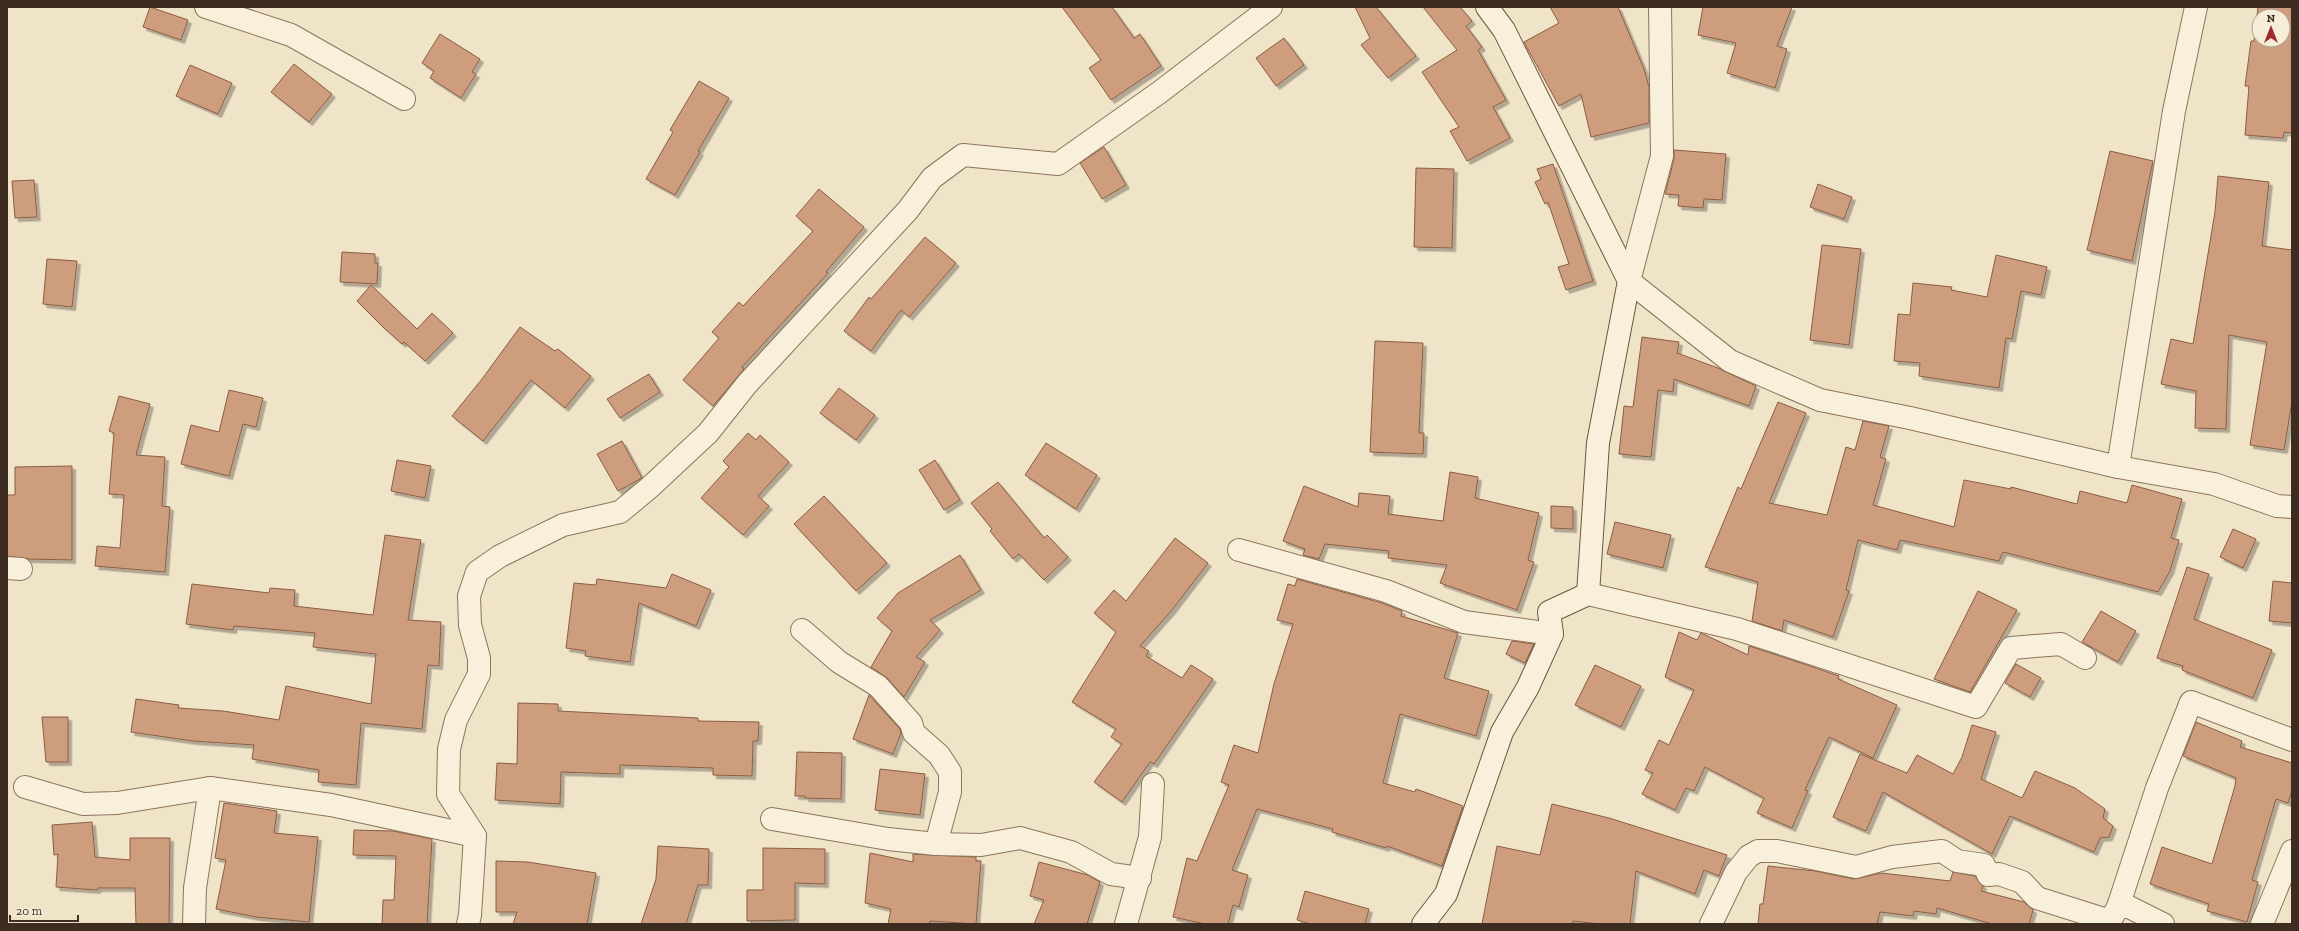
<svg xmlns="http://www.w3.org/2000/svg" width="2299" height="931" viewBox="0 0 2299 931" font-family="'Zilla Slab',serif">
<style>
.building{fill:#ce9d7e;stroke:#8b5d42;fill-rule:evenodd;filter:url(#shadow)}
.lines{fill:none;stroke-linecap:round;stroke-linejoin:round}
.street-casing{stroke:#8c755c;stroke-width:24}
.secondary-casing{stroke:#6e563f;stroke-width:24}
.street{stroke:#f9f0dc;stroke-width:22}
.secondary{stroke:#f9f0dc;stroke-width:22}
</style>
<defs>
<filter id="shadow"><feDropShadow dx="3.5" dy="3.5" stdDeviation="0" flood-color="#0004"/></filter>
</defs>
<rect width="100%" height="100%" fill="#efe3c8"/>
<g class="building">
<path d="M 150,7 L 188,20 L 181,40 L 143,27 Z"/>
<path d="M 1062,7 L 1112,7 L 1134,38 L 1140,34 L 1161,66 L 1111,100 L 1089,68 L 1101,60 Z"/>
<path d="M 1355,7 L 1376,7 L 1416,56 L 1388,78 L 1361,45 L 1370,38 Z"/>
<path d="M 1423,7 L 1460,7 L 1472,21 L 1466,26 L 1482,47 L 1478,50 L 1506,100 L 1493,107 L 1510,138 L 1467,161 L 1450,131 L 1459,127 L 1422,72 L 1457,50 Z"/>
<path d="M 1550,7 L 1618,7 L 1644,69 L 1649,87 L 1649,123 L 1591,137 L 1581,94 L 1559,106 L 1524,42 L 1559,23 Z"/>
<path d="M 1703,7 L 1792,7 L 1777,46 L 1787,49 L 1775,88 L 1727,73 L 1736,43 L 1698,35 Z"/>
<path d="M 2258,7 L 2292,7 L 2292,133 L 2284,132 L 2283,138 L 2245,135 L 2249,86 L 2245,86 L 2251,41 L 2254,41 ZM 2259,16 L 2283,16 L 2283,40 L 2259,40 Z"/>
<path d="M 440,34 L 480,59 L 472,72 L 476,74 L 461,98 L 430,78 L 434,71 L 422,63 Z"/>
<path d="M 1284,38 L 1304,65 L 1276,86 L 1256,58 Z"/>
<path d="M 294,64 L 332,94 L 309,122 L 271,92 Z"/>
<path d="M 190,65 L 232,83 L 218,114 L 176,96 Z"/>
<path d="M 699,81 L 729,98 L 698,151 L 700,152 L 675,195 L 646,179 L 673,132 L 670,130 Z"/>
<path d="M 1104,147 L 1126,185 L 1102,199 L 1080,163 Z"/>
<path d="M 1674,150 L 1726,154 L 1722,200 L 1704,199 L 1703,208 L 1678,206 L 1679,195 L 1665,194 L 1674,159 Z"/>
<path d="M 2110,151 L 2153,161 L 2132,261 L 2087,250 Z"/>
<path d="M 1553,164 L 1593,281 L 1566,290 L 1558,267 L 1569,264 L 1548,202 L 1545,204 L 1535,182 L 1541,179 L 1537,169 Z"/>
<path d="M 1416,168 L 1454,169 L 1452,248 L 1414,247 Z"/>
<path d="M 2218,176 L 2269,182 L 2262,246 L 2292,250 L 2292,402 L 2284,450 L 2250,445 L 2267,342 L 2229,335 L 2226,429 L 2195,428 L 2196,391 L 2161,384 L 2171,339 L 2193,344 L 2215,212 Z"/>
<path d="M 34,180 L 37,217 L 15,218 L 12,181 Z"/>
<path d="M 1818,184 L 1852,197 L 1844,219 L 1810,207 Z"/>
<path d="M 819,189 L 864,227 L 826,272 L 828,273 L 742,367 L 744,369 L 713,406 L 683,380 L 719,338 L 712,332 L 739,302 L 743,306 L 813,231 L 796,216 Z"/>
<path d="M 925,237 L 956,263 L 909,317 L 901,310 L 871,351 L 844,331 L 869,297 L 871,299 Z"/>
<path d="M 1822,245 L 1861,249 L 1849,345 L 1810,340 Z"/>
<path d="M 342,252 L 375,254 L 375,263 L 378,263 L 377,284 L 340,282 Z"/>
<path d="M 1996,255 L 2047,267 L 2041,295 L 2021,291 L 2012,339 L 2006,338 L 1999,388 L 1919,376 L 1920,363 L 1894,361 L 1898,314 L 1910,315 L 1913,283 L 1952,287 L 1951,290 L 1987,297 Z"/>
<path d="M 47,259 L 77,261 L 72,307 L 43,304 Z"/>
<path d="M 371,285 L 417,329 L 432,313 L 453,333 L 425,361 L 404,342 L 402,344 L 384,328 L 357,301 Z"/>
<path d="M 520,327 L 555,351 L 558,349 L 591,376 L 565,408 L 531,380 L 483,441 L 452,416 L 482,379 Z"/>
<path d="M 1642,337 L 1679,342 L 1677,353 L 1718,368 L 1756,386 L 1749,406 L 1674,379 L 1673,392 L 1658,390 L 1651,457 L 1619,454 L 1624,406 L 1633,407 Z"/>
<path d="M 1375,341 L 1423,343 L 1419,433 L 1424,433 L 1423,454 L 1370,452 Z"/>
<path d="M 649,374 L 660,392 L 620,418 L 607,399 Z"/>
<path d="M 839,388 L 875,415 L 856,440 L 820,413 Z"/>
<path d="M 229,390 L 263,398 L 256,427 L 243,424 L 229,476 L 181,464 L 191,425 L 219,432 Z"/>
<path d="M 119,396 L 150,404 L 136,455 L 165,457 L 162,506 L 170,507 L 165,572 L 95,566 L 97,546 L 120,548 L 124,495 L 109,494 L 114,433 L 109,431 Z"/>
<path d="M 1778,402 L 1806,413 L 1769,503 L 1827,515 L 1846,447 L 1855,450 L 1863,421 L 1889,426 L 1880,457 L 1886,459 L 1873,505 L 1954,527 L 1964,480 L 2011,489 L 2011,487 L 2077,504 L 2080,491 L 2127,503 L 2132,485 L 2182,499 L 2171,538 L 2179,540 L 2170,571 L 2158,592 L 2003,552 L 1999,561 L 1900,540 L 1897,550 L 1858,540 L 1846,590 L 1849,591 L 1833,637 L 1784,620 L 1782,631 L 1752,621 L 1758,582 L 1705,567 L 1738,487 L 1741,489 Z"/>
<path d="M 748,433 L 756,440 L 760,435 L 789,462 L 758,496 L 769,506 L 743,535 L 701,498 L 729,467 L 723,461 Z"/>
<path d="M 622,441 L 642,478 L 618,491 L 597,454 Z"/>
<path d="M 1046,443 L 1097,475 L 1076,509 L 1025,475 Z"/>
<path d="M 397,460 L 431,466 L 425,498 L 391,491 Z"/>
<path d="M 935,460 L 960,500 L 944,510 L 919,470 Z"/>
<path d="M 72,466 L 72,560 L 28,559 L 7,556 L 7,495 L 15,495 L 15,467 Z"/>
<path d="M 1450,472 L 1478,477 L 1475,498 L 1539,513 L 1528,560 L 1534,562 L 1517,610 L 1440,583 L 1447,565 L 1388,558 L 1389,551 L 1325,544 L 1319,559 L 1303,555 L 1305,549 L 1283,541 L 1304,486 L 1358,507 L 1359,493 L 1390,496 L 1388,514 L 1443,521 Z"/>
<path d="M 998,482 L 1044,538 L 1047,535 L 1068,557 L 1044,580 L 1019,554 L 1013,559 L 990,531 L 992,529 L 971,503 Z"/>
<path d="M 824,496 L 887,563 L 856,591 L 794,524 Z"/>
<path d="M 1551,506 L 1573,507 L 1573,529 L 1551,528 Z"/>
<path d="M 1615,522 L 1671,535 L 1663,568 L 1607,554 Z"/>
<path d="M 2233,529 L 2256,539 L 2243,568 L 2220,557 Z"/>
<path d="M 385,535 L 421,540 L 408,620 L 441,622 L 439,666 L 428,665 L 422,729 L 361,723 L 356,785 L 318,782 L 319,770 L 252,759 L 254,745 L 193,741 L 131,732 L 136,699 L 179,705 L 178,708 L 223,711 L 279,720 L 286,686 L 371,704 L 376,654 L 313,647 L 315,633 L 234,626 L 233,630 L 186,624 L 192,584 L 269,593 L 270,588 L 295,590 L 294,606 L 373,615 Z"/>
<path d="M 1175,538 L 1208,563 L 1172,610 L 1140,646 L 1149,651 L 1146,656 L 1182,678 L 1191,665 L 1213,679 L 1154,764 L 1150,762 L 1122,802 L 1094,782 L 1122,744 L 1111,737 L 1116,729 L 1072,702 L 1116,632 L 1094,613 L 1114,590 L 1126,601 Z"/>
<path d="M 960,555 L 981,590 L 930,620 L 940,630 L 916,657 L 925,662 L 904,697 L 887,678 L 871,667 L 892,631 L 877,618 L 898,593 Z"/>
<path d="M 2187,567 L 2209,574 L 2194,619 L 2272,650 L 2253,698 L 2182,670 L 2183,666 L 2157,658 Z"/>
<path d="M 672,574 L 711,590 L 696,626 L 639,603 L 630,662 L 585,656 L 586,651 L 566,648 L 574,583 L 596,585 L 597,579 L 666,588 Z"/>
<path d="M 1297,579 L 1382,603 L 1402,611 L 1401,616 L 1458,633 L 1444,678 L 1489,691 L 1476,736 L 1400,714 L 1383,783 L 1415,792 L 1416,789 L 1463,806 L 1442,866 L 1387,846 L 1386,848 L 1332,832 L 1333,829 L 1257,809 L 1232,870 L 1248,875 L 1239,907 L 1233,905 L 1228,924 L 1205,924 L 1173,917 L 1187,858 L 1197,861 L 1229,785 L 1221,782 L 1234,745 L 1258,753 L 1274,684 L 1293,624 L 1277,620 L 1288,584 L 1295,586 Z"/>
<path d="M 2273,581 L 2292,583 L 2292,623 L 2269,621 Z"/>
<path d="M 1978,591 L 2017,610 L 1970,692 L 1934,679 Z"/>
<path d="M 2101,611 L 2136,631 L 2118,662 L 2082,642 Z"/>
<path d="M 1679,632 L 1697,640 L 1701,633 L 1748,655 L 1749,646 L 1807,665 L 1839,676 L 1838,679 L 1897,705 L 1873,758 L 1829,737 L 1805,790 L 1808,791 L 1792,828 L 1757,813 L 1764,798 L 1705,767 L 1694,791 L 1686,788 L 1675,810 L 1642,794 L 1653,773 L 1645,770 L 1659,740 L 1669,745 L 1694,690 L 1665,677 Z"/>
<path d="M 1512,641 L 1534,644 L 1525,663 L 1506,654 Z"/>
<path d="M 2016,664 L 2041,678 L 2030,697 L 2005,683 Z"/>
<path d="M 1595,665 L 1641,686 L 1621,727 L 1575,705 Z"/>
<path d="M 869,695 L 900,729 L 901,733 L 893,754 L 853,739 Z"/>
<path d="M 518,703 L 558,704 L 558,711 L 698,718 L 698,721 L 759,722 L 758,741 L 753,741 L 752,776 L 713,775 L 713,768 L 620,765 L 620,774 L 561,772 L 560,804 L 495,800 L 497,763 L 517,764 Z"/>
<path d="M 42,717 L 68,717 L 68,762 L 46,762 Z"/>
<path d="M 2196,722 L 2242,741 L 2240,747 L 2292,763 L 2292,790 L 2288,803 L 2276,799 L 2252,880 L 2258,882 L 2247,922 L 2207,911 L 2209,904 L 2150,884 L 2162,847 L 2212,864 L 2235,786 L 2236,778 L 2183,756 Z"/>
<path d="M 1972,725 L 1996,732 L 1981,779 L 2022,798 L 2035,771 L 2075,788 L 2105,809 L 2103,818 L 2113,826 L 2109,837 L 2100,838 L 2094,852 L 2010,816 L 1992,854 L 1883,792 L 1866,831 L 1833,817 L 1860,754 L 1907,773 L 1917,755 L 1953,774 L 1962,757 Z"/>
<path d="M 797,752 L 842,753 L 841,799 L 805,798 L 805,796 L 795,796 Z"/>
<path d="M 880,769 L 925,774 L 920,815 L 875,810 Z"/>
<path d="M 224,803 L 277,811 L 274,833 L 318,837 L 309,922 L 256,917 L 216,909 L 226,860 L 215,858 Z"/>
<path d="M 1552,804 L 1609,818 L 1727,855 L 1719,876 L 1704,870 L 1695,894 L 1636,871 L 1630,924 L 1600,924 L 1573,921 L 1572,924 L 1482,924 L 1497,846 L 1540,855 Z"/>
<path d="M 92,822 L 95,857 L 130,860 L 130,838 L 170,838 L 169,924 L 136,924 L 135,888 L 98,888 L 97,890 L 56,887 L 58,854 L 54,855 L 52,825 Z"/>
<path d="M 354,830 L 393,831 L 432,839 L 427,924 L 382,924 L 383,900 L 394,900 L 396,856 L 353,855 Z"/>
<path d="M 658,846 L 709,849 L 708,885 L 698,885 L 686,924 L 641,924 L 656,879 Z"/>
<path d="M 763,848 L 825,849 L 825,884 L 795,883 L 795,920 L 747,921 L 747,890 L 763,890 Z"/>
<path d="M 870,853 L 913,862 L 913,854 L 976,857 L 976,861 L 981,861 L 976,924 L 930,921 L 929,924 L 888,924 L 891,909 L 865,903 Z"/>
<path d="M 496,861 L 528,862 L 596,873 L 587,924 L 513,924 L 517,912 L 496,912 Z"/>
<path d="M 1039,862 L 1088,875 L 1100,882 L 1087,924 L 1034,924 L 1044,900 L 1030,896 Z"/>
<path d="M 1768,866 L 1815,871 L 1854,879 L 1882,873 L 1950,881 L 1953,872 L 1975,876 L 1983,886 L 1981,891 L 2024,902 L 2033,910 L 2029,924 L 1992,924 L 1937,908 L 1936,914 L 1914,911 L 1913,916 L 1880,912 L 1877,924 L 1758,924 L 1760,904 L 1763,904 Z"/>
<path d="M 1305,891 L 1369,909 L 1365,924 L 1311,924 L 1297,920 Z"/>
</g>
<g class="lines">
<g class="street-casing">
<g id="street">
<path d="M 206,7 L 291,35 L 404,99"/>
<path d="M 1660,7 L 1662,156 L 1629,281 L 1730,361 L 1820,400 L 1910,418 L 2118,467 L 2214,484 L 2277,506 L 2292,507"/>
<path d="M 2118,467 L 2174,111 L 2196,7"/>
<path d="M 1239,550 L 1386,591 L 1464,622 L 1552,634"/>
<path d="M 7,568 L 21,569"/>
<path d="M 1588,594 L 1737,629 L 1976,707 L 2011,648 L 2061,644 L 2085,658"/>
<path d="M 802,630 L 839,662 L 878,686 L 911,723 L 914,733 L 939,755 L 950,772 L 950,792 L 936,844"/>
<path d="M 25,787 L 83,804 L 117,803 L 210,788 L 331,805 L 475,836"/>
<path d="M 772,819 L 888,839 L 936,844 L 981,845 L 1020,838 L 1071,852 L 1111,874 L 1140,878"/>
<path d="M 2118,907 L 2129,907 L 2163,924"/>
<path d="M 194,924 L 195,888 L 210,788"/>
<path d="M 468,924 L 470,915 L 475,836 L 448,794 L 449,749 L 456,720 L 479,674 L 479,658 L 470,625 L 469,596 L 477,572 L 500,556 L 563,525 L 620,512 L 649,488 L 708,433 L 747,384 L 908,210 L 932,178 L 963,155 L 1058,164 L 1160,92 L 1271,7"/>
<path d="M 1126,924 L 1150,837 L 1153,784"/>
<path d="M 1711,924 L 1736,872 L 1749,856 L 1758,851 L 1777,851 L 1856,867 L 1892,857 L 1942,851 L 1957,861 L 1984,865 L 1988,875 L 1999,874 L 2022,882 L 2037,898 L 2110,921 L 2118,907 L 2157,788 L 2191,702 L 2292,740"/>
<path d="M 2262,924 L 2292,851"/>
</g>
</g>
<g class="secondary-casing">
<path id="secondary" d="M 1423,924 L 1446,894 L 1502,732 L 1528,687 L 1552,634 L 1549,612 L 1588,594 L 1598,443 L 1629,281 L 1504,30 L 1487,7"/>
</g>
<use href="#street" class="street"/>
<use href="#secondary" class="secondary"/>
</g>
<rect width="2299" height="931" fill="none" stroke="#3c2d20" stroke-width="16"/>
<g transform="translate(2271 28)"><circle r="19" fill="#f6edd8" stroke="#aca08e"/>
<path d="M0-3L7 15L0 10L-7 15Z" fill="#9c2b2f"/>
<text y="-6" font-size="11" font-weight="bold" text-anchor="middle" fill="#3c2d20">N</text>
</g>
<path d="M10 915v6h68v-6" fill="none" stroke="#3c2d20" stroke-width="2"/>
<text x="16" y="915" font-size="12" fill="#3c2d20" stroke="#f6edd8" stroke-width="3" paint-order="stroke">20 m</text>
</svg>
